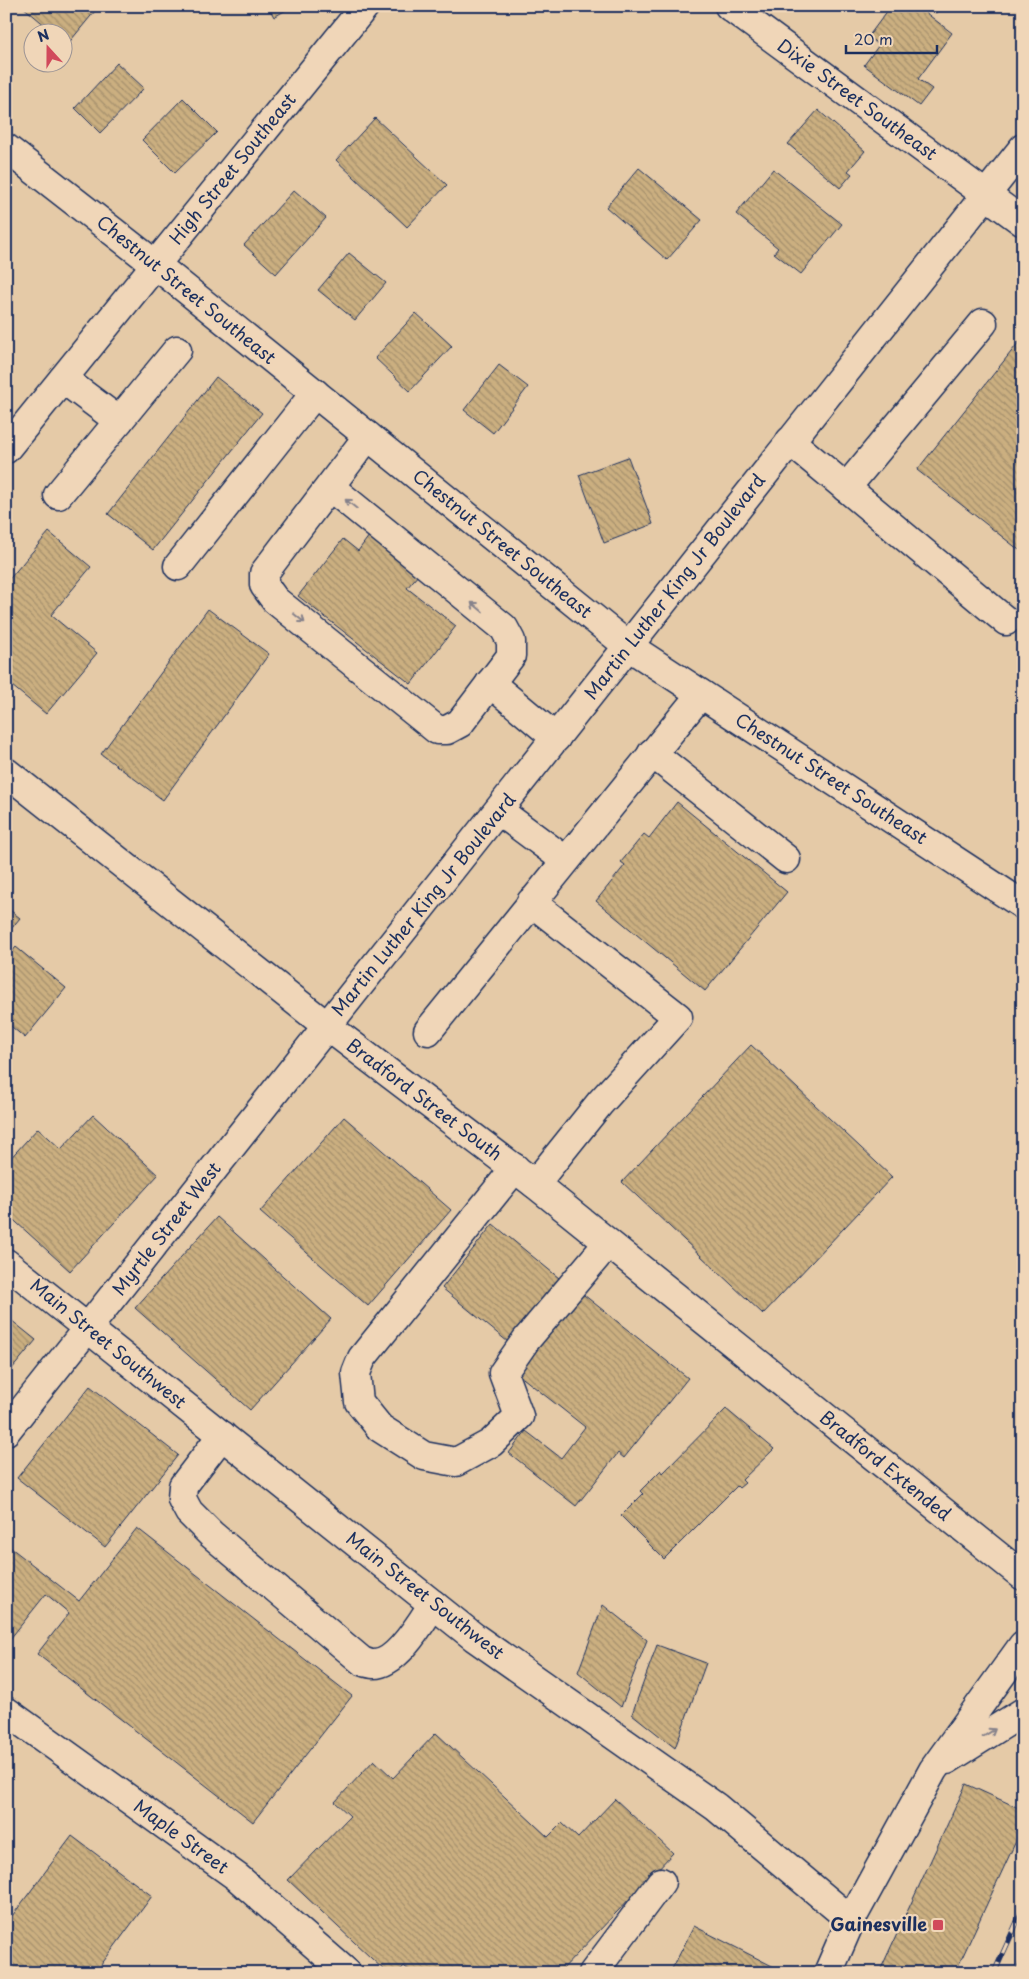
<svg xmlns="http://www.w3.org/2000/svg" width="1029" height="1979" viewBox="0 0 1029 1979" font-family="'Playpen Sans',sans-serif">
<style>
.built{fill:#e5caa7;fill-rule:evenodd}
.building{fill:url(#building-back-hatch);stroke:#1b2f5e}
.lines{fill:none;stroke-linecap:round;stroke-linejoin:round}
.minor-casing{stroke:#1b2f5e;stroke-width:31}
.major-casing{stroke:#1b2f5e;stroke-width:31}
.minor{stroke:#f0d6b8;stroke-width:28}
.major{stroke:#f0d6b8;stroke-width:28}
.rail-casing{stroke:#1b2f5e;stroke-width:5.5}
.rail{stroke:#f0d6b8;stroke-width:4;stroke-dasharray:11;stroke-linecap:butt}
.oneway{stroke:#86828b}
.poi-dot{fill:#d1495b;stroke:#f0d6b8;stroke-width:2}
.labels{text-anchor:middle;stroke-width:4.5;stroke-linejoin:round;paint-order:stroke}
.street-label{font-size:18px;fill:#1b2f5e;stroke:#f0d6b8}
.poi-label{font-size:18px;font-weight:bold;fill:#1b2f5e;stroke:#f0d6b8;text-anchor:end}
</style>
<defs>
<pattern id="building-back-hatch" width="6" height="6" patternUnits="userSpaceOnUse" patternTransform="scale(1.25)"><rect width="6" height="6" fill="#cbaf80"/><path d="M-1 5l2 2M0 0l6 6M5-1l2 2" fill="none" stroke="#a48f6c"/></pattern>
</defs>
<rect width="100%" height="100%" fill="#f0d6b8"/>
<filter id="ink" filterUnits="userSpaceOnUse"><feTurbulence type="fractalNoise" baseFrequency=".02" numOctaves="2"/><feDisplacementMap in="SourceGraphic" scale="10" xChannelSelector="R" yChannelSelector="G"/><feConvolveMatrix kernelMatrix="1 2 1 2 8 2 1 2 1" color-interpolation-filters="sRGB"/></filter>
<g filter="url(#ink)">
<path class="built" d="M 6,6 L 1023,6 L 1023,1973 L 6,1973 ZM 32,32 L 62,32 L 62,62 L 32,62 Z"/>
<g class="building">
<path d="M 22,6 L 90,6 L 95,11 L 67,45 L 62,41 L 62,32 L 53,32 Z"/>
<path d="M 268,6 L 293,6 L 274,17 Z"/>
<path d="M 891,6 L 917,6 L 952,33 L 918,79 L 932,89 L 919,106 L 864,65 L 879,45 L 868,37 Z"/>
<path d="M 926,6 L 941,6 L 936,13 Z"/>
<path d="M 117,63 L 144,88 L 100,133 L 75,108 Z"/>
<path d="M 183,98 L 217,132 L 175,173 L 142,140 Z"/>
<path d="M 818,110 L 865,151 L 848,171 L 852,174 L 840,188 L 788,144 Z"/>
<path d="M 375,118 L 447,185 L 407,227 L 336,160 Z"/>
<path d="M 639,168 L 702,220 L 667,260 L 606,207 Z"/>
<path d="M 773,169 L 842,224 L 801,274 L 774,253 L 778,248 L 736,214 Z"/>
<path d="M 294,190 L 326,218 L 276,274 L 244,245 Z"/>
<path d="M 349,253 L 386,283 L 355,320 L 318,290 Z"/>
<path d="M 416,313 L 452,346 L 410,391 L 375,358 Z"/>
<path d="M 1023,337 L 1023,553 L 917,470 Z"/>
<path d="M 499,365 L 528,387 L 493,433 L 464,410 Z"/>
<path d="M 216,377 L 262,413 L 153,550 L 108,514 Z"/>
<path d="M 628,457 L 653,524 L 604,543 L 579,475 Z"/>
<path d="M 49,532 L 91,567 L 51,615 L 97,653 L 46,714 L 6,681 L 6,583 Z"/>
<path d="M 369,536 L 419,574 L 407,588 L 456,626 L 411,684 L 298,596 L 343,539 L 358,551 Z"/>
<path d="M 208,609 L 269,654 L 163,800 L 101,754 Z"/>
<path d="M 677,802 L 787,892 L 705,991 L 596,901 L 625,865 L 621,862 L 644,834 L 649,838 Z"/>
<path d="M 6,907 L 20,918 L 6,935 Z"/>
<path d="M 16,947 L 66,988 L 25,1038 L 6,1022 L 6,959 Z"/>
<path d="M 751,1045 L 892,1177 L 763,1314 L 622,1182 Z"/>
<path d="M 93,1115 L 158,1175 L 70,1271 L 6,1213 L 6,1163 L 38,1128 L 61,1149 Z"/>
<path d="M 344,1117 L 451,1210 L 368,1306 L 260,1212 Z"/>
<path d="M 217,1217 L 331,1319 L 250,1410 L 135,1308 Z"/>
<path d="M 493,1224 L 559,1278 L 508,1342 L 442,1288 Z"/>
<path d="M 579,1291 L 688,1378 L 624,1458 L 618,1453 L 576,1506 L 509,1453 L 526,1431 L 561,1458 L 585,1427 L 514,1371 Z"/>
<path d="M 6,1316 L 36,1340 L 6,1376 Z"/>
<path d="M 90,1386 L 178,1455 L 105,1547 L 17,1478 Z"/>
<path d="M 726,1409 L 774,1449 L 742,1480 L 745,1483 L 739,1488 L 737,1486 L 664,1559 L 621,1516 L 643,1494 L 640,1491 L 661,1470 L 663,1473 Z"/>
<path d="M 137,1528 L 352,1696 L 253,1822 L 37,1654 L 69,1613 L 46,1594 L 6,1644 L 6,1544 L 79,1601 Z"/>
<path d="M 603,1605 L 647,1640 L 621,1707 L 578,1672 Z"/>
<path d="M 657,1645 L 706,1663 L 675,1748 L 632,1714 Z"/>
<path d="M 436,1733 L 548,1837 L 562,1823 L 578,1838 L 615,1799 L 673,1853 L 559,1973 L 412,1973 L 404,1966 L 398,1973 L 387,1973 L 288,1880 L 350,1816 L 335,1802 L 374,1760 L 393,1778 Z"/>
<path d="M 966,1784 L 1023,1810 L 1023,1826 L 955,1973 L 879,1973 Z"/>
<path d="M 72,1836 L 152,1896 L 95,1973 L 6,1973 L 6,1924 Z"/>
<path d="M 694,1926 L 776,1968 L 773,1973 L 670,1973 Z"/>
</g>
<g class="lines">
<g class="minor-casing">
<g id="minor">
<path d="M 729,6 L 1023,222"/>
<path d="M 6,148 L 156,265 L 628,646 L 1023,905"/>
<path d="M 63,379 L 119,421"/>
<path d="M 790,441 L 1006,621"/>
<path d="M 6,449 L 365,6"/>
<path d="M 330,487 L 504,628 L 511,641 L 511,656 L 460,723 L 447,730 L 437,730 L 275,600 L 264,585 L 264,573 L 368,436"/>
<path d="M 846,488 L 983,323"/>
<path d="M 58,495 L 177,350"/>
<path d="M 178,566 L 315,393"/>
<path d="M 490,683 L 556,738"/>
<path d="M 652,753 L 786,859"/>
<path d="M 6,772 L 327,1026 L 535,1184 L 1023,1576"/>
<path d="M 499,811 L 565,860"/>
<path d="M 531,902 L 678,1017 L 600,1103 L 535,1184"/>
<path d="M 428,1031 L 701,694"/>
<path d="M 515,1168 L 362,1358 L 356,1373 L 359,1402 L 380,1428 L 424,1456 L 456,1462 L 491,1443 L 519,1416 L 503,1373 L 526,1340 L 608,1243"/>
<path d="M 6,1263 L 474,1637 L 716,1807 L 851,1920"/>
<path d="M 222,1435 L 183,1486 L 182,1499 L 189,1512 L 211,1534 L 362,1661 C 365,1662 370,1664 373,1664 C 397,1665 422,1621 433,1604"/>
<path d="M 6,1711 L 237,1877 L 347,1973"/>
<path d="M 947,1760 L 1023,1712"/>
<path d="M 593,1973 L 661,1882"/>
<path d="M 828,1973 L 851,1920 L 933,1770 L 1023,1645"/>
</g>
</g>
<g class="major-casing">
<path id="major" d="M 6,1431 L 1023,148"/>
</g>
<use href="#minor" class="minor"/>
<use href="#major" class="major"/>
<g class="rail-casing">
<g id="rail">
<path d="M 994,1973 L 1023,1909"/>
<path d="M 1017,1973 L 1023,1959"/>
</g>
</g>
<use href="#rail" class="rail"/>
</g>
<defs><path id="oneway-shaft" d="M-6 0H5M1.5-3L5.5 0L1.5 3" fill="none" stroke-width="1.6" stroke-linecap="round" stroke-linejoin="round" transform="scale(1.25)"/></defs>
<g class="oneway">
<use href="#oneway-shaft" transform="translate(351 504) rotate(-141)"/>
<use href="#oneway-shaft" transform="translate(477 607) rotate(-141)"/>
<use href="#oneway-shaft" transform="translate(299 618) rotate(39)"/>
<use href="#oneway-shaft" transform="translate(989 1733) rotate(-32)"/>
</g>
</g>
<rect class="poi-dot" x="932" y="1919" width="12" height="12" rx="2.5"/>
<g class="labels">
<g class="street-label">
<text transform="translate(857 100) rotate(36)" y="6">Dixie Street Southeast</text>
<text transform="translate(233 169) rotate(-51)" y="6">High Street Southeast</text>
<text transform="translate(186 290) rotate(39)" y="6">Chestnut Street Southeast</text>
<text transform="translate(502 544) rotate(39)" y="6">Chestnut Street Southeast</text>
<text transform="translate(675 587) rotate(-52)" y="6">Martin Luther King Jr Boulevard</text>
<text transform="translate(831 779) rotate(33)" y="6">Chestnut Street Southeast</text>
<text transform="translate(424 905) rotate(-51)" y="6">Martin Luther King Jr Boulevard</text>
<text transform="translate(424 1100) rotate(37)" y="6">Bradford Street South</text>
<text transform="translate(167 1229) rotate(-52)" y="6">Myrtle Street West</text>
<text transform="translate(108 1344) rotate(39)" y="6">Main Street Southwest</text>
<text transform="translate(885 1466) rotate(39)" y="6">Bradford Extended</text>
<text transform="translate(425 1596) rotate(38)" y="6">Main Street Southwest</text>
<text transform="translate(181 1837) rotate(36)" y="6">Maple Street</text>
</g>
<g class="poi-label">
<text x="927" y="1931">Gainesville</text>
</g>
</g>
<rect width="1029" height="1979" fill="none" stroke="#f0d6b8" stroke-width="25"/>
<rect x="12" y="12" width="1004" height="1954" fill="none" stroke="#1b2f5e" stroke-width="2" filter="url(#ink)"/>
<g transform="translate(48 48) rotate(339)"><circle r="24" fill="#f0d6b8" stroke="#9b9394"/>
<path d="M0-4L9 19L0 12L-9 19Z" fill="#d1495b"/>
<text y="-8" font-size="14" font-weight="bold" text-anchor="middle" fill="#1b2f5e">N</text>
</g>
<path d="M846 45v8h91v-8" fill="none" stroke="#1b2f5e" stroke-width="2.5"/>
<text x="854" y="45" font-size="15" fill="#1b2f5e" stroke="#f0d6b8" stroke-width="4" paint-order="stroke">20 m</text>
</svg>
